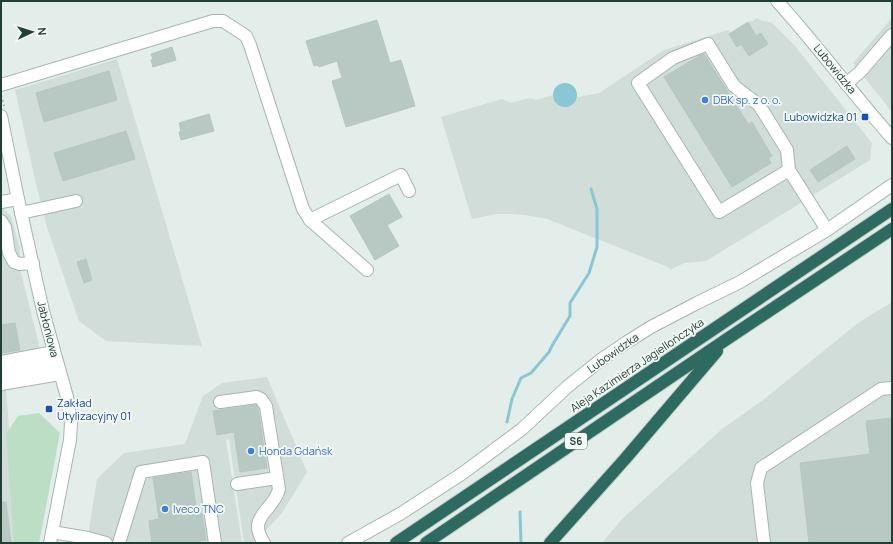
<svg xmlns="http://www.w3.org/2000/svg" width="893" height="544" viewBox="0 0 893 544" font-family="Manrope,sans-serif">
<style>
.built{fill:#d1ddd8}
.green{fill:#bbdec5}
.water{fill:#8ac6d3}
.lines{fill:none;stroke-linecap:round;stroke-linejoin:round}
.stream{stroke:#8ac6d3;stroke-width:3}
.building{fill:#b8c8c2;stroke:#b5c7c0}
.minor-casing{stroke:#a5b5b0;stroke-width:14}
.highway-casing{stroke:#c1c9c7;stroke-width:14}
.path{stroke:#83b1a3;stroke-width:2;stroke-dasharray:2 3;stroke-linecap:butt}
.minor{stroke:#fff;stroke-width:12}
.highway{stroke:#2d6b60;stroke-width:12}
.shop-dot{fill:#3f7fe0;stroke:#f3f9f6;stroke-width:1.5}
.transit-dot{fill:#1a4fb4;stroke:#f3f9f6;stroke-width:1.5}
.labels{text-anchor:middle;stroke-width:3.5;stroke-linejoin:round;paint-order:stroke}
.shield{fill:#f3f9f6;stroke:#617770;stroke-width:1}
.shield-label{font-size:10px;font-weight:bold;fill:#223f37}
.street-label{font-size:11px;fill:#223f37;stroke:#f3f9f6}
.shop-label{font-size:11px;fill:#366cbe;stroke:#f3f9f6;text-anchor:start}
.transit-label{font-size:11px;fill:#164399;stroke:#f3f9f6;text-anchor:end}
</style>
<rect width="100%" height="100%" fill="#e3ede9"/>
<g class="built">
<path d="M 757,18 L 762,21 L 771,22 L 795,46 L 872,143 L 870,160 L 752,233 L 706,261 L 684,263 L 670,270 L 668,267 L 547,219 L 525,215 L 510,214 L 496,214 L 472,219 L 441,117 L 502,99 L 511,103 L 530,98 L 536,100 L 553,95 L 554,91 L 556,87 L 560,84 L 564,83 L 569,84 L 573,87 L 576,90 L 577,97 L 578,97 L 599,93 L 664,50 L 728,30 L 731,33 L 751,21 L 753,21 Z"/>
<path d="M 892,18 L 892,112 L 853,63 Z"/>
<path d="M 117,59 L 202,346 L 106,341 L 79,321 L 47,227 L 37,188 L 15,90 Z"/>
<path d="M 1,203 L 2,207 L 11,217 L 20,249 L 20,269 L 40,349 L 28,385 L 25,386 L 6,389 L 18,543 L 1,543 Z"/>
<path d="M 892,302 L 892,543 L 602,543 L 622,519 L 722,429 L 763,400 L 858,323 Z"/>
<path d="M 267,377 L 307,472 L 282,513 L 257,540 L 252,543 L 244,543 L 229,439 L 226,440 L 242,543 L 87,543 L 97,479 L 124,453 L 185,444 L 203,396 L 222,383 Z"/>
</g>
<path class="green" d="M 39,413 L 60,433 L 39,543 L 14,543 L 6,434 L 18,416 Z"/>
<circle class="water" cx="565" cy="95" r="12"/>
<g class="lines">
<g class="stream">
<path d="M 507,422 L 512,399 L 521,378 L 531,373 L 549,352 L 553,344 L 570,316 L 570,303 L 589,273 L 597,247 L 597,209 L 591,189"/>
<path d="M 520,512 L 521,543"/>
</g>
</g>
<g class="building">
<path d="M 377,20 L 390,63 L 401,60 L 415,106 L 346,127 L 332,81 L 342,78 L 337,61 L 319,67 L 318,65 L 314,66 L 306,41 Z"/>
<path d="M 748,22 L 756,36 L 761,33 L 768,44 L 749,56 L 741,44 L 737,47 L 729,34 Z"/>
<path d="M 172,47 L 176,60 L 153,67 L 151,60 L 153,59 L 151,54 Z"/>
<path d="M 704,54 L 748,124 L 752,122 L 772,156 L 768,158 L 771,163 L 732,187 L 664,77 L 699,56 Z"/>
<path d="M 109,71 L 117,100 L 44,122 L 36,93 Z"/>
<path d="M 209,114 L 214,131 L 181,140 L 179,132 L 181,131 L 179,123 Z"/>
<path d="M 126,131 L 135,159 L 63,181 L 54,153 Z"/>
<path d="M 847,146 L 855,159 L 818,182 L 810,170 Z"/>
<path d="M 389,194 L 402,217 L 387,225 L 399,246 L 375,260 L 350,216 Z"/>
<path d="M 86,259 L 92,280 L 84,283 L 77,262 Z"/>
<path d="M 15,323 L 20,350 L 2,353 L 1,348 L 1,325 Z"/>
<path d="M 256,405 L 258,408 L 267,468 L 240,472 L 234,432 L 217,435 L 213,411 Z"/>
<path d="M 892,418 L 892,543 L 809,543 L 800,463 L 870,454 L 866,421 Z"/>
<path d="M 191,472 L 197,513 L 202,513 L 206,540 L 186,543 L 152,543 L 149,521 L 159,519 L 153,478 Z"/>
<path d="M 1,502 L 6,502 L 11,543 L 1,543 Z"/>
</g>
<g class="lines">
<g class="minor-casing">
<g id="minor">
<path d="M 777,1 C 817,45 852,93 892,138"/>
<path d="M 846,84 L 860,72 L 892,35"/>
<path d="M 1,85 L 213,21 L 223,21 L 246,36 L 250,45 L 303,209 L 310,220 L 367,270"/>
<path d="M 1,116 L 18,199 L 43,311 L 67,397 L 71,423 L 70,440 L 50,543"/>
<path d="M 789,170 L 719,212 L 638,83 L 673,58 L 708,44 L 734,86 L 759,105 L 787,150 L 789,170 L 827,230"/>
<path d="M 1,202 L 18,199"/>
<path d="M 21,213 L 76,201"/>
<path d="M 310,220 L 401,175 L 409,191"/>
<path d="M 1,221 L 5,227 L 9,253 L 14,262 L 20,264 L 33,263"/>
<path d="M 1,362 L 54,352"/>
<path d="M 1,373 L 57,363"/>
<path d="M 1,384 L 60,374"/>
<path d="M 220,402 L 257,397 L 261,399 L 266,406 L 279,489 C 274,511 246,516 264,543"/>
<path d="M 237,484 L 277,478"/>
<path d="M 52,532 L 88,538 L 106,543"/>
<path d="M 119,543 L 141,472 L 203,462 L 215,543"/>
<path d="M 348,543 L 400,514 L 463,473 L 522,429 L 567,387 L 602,359 L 627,342 L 651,327 L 697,303 L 740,282 L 827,230 L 892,185"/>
<path d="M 764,543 L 757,483 L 761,468 L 881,389 L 892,388"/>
</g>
</g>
<g class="highway-casing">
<g id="highway">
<path d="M 396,543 L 892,209"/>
<path d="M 426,543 L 727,339 L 892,229"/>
<path d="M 550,543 L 625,459 L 717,351"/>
</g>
</g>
<path class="path" d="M 1,95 L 4,106"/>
<use href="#minor" class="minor"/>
<use href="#highway" class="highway"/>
</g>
<g class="shop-dot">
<circle cx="705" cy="100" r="4"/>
<circle cx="251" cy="451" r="4"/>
<circle cx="165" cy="509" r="4"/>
</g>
<g class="transit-dot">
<rect x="861" y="113" width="8" height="8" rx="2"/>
<rect x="45" y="405" width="8" height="8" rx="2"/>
</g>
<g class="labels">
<rect class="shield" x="565" y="433" width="22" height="16" rx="3"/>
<g class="shield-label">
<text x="576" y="445">S6</text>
</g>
<g class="street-label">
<text transform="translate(835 69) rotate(51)" y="4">Lubowidzka</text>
<text transform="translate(48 329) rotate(76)" y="4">Jabłoniowa</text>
<text transform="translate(613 353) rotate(-35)" y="4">Lubowidzka</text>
<text transform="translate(637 365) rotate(-34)" y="4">Aleja Kazimierza Jagiellończyka</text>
</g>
<g class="shop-label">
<text x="713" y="104">DBK sp. z o. o.</text>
<text x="259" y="455">Honda Gdańsk</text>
<text x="173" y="513">Iveco TNC</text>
</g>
<g class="transit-label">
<text x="857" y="121">Lubowidzka 01</text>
<text x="57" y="407" text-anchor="start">Zakład<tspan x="57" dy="13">Utylizacyjny 01</tspan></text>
</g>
</g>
<rect width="893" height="544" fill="none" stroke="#223f37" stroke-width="4"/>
<g transform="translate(32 32) rotate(86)" stroke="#f3f9f6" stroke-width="3" paint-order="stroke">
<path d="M0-3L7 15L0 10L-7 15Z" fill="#223f37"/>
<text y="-6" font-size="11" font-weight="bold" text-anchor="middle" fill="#223f37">N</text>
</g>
</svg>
